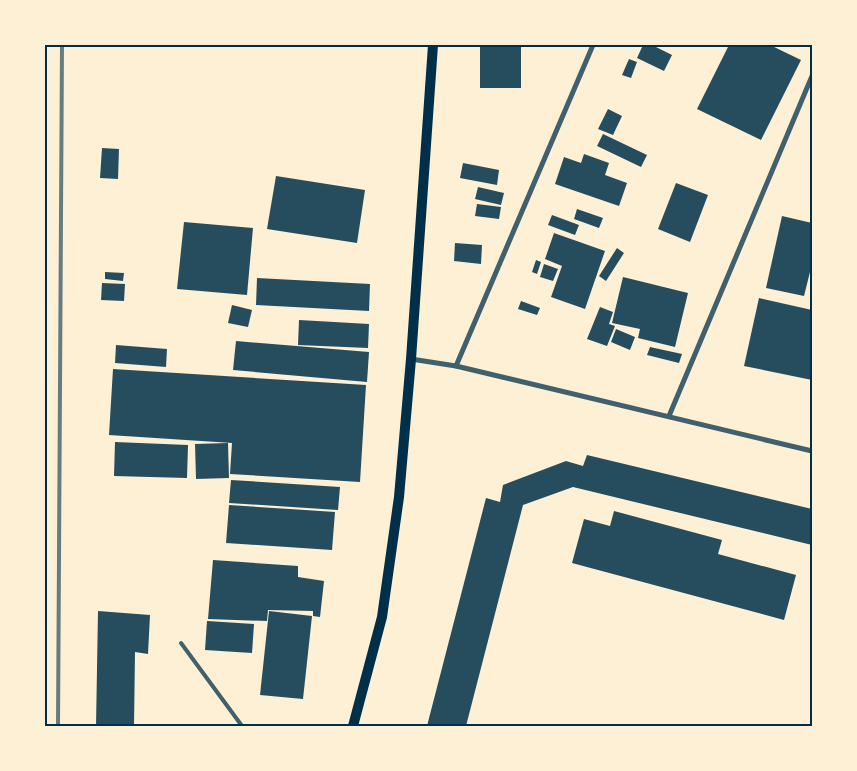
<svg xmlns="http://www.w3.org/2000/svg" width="857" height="771" viewBox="0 0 857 771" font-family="'Sofia Sans Condensed',sans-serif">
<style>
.building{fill:#264d5e}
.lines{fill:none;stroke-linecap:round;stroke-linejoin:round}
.service{stroke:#3f606c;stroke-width:4}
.minor{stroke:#3f606c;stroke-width:5}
.secondary{stroke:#003049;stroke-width:10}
.rail{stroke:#657d81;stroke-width:4}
.neatline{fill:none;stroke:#003049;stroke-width:2}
</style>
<rect width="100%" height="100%" fill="#fdf0d5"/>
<g class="building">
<rect x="480" y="45" width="41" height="43"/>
<path d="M 643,45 L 652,45 L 672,55 L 664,71 L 637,58 Z"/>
<path d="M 729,45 L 770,45 L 801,60 L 761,140 L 697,109 Z"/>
<path d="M 629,59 L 637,62 L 631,78 L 622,75 Z"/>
<path d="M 608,109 L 622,116 L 613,135 L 598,129 Z"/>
<path d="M 603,134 L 647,155 L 641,167 L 597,146 Z"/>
<path d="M 102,148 L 119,149 L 118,179 L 100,178 Z"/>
<path d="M 584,154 L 609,163 L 605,175 L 627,183 L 619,206 L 555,184 L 564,157 L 581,163 Z"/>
<path d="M 463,163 L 499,170 L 497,185 L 460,178 Z"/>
<path d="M 276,176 L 365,190 L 357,243 L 267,229 Z"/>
<path d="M 676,183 L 708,195 L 690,242 L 658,229 Z"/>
<path d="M 478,187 L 504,193 L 501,205 L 475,199 Z"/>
<path d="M 477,204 L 501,207 L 499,219 L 475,216 Z"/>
<path d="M 577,209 L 603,218 L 599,228 L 574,219 Z"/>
<path d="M 552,215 L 579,225 L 575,235 L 548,225 Z"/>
<path d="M 782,216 L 812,223 L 812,268 L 811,268 L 804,296 L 766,288 Z"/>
<path d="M 184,222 L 253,228 L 247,295 L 177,289 Z"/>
<path d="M 554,233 L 605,251 L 585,309 L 551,297 L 562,266 L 545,259 Z"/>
<path d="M 455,243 L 482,245 L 481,264 L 454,261 Z"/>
<path d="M 617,248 L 624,253 L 606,281 L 599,276 Z"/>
<path d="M 536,260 L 541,262 L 537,274 L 532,272 Z"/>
<path d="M 544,264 L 558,269 L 553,281 L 540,277 Z"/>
<path d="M 105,272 L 124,273 L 123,281 L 105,279 Z"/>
<path d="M 623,277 L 688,293 L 675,347 L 638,338 L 640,329 L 612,323 Z"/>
<path d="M 257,278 L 370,284 L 369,311 L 256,305 Z"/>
<path d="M 102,283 L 125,284 L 124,301 L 101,300 Z"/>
<path d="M 759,298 L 812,310 L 812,380 L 744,366 Z"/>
<path d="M 521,301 L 540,308 L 537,315 L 518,309 Z"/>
<path d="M 232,305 L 252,310 L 248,327 L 228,323 Z"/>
<path d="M 600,307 L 613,312 L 609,324 L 615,326 L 607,346 L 587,339 Z"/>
<path d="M 299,320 L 369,324 L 368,348 L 298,345 Z"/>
<path d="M 616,329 L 635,337 L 630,350 L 611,342 Z"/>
<path d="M 236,341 L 369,352 L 367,382 L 233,370 Z"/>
<path d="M 116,345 L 167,349 L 166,367 L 115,363 Z"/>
<path d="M 650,347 L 682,354 L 679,363 L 647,355 Z"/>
<path d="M 113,369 L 366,385 L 360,482 L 230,474 L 232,443 L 109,435 Z"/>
<path d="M 115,442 L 188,445 L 187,478 L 114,476 Z"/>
<path d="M 228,443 L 229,478 L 196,479 L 195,444 Z"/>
<path d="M 587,455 L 812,509 L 812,545 L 573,487 L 523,505 L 466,726 L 427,726 L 486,498 L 500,502 L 503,485 L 566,461 L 583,466 Z"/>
<path d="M 231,480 L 340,487 L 338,510 L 229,503 Z"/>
<path d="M 229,505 L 335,512 L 332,550 L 226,543 Z"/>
<path d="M 614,511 L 722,540 L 718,554 L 796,575 L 784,620 L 572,563 L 584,519 L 610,526 Z"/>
<path d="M 213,560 L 298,566 L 298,577 L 324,581 L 320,617 L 313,616 L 313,611 L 268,610 L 267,621 L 208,619 Z"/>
<path d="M 98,611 L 150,615 L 148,654 L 135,652 L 134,726 L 96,726 Z"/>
<path d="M 269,611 L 312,616 L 303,699 L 260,695 Z"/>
<path d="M 207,621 L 254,624 L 252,653 L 205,650 Z"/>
</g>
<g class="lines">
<path class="service" d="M 181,643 L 242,726"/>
<g class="minor">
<path d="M 411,359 L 456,366 L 812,451"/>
<path d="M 456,366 L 593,45"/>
<path d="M 669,416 L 812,76"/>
</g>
<path class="secondary" d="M 353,726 L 382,617 L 399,497 L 411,359 L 433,45"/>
<path class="rail" d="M 58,726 L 62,45"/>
</g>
<rect width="857" height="771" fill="none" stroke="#fdf0d5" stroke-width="92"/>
<rect x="46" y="46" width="765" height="679" class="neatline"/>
</svg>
